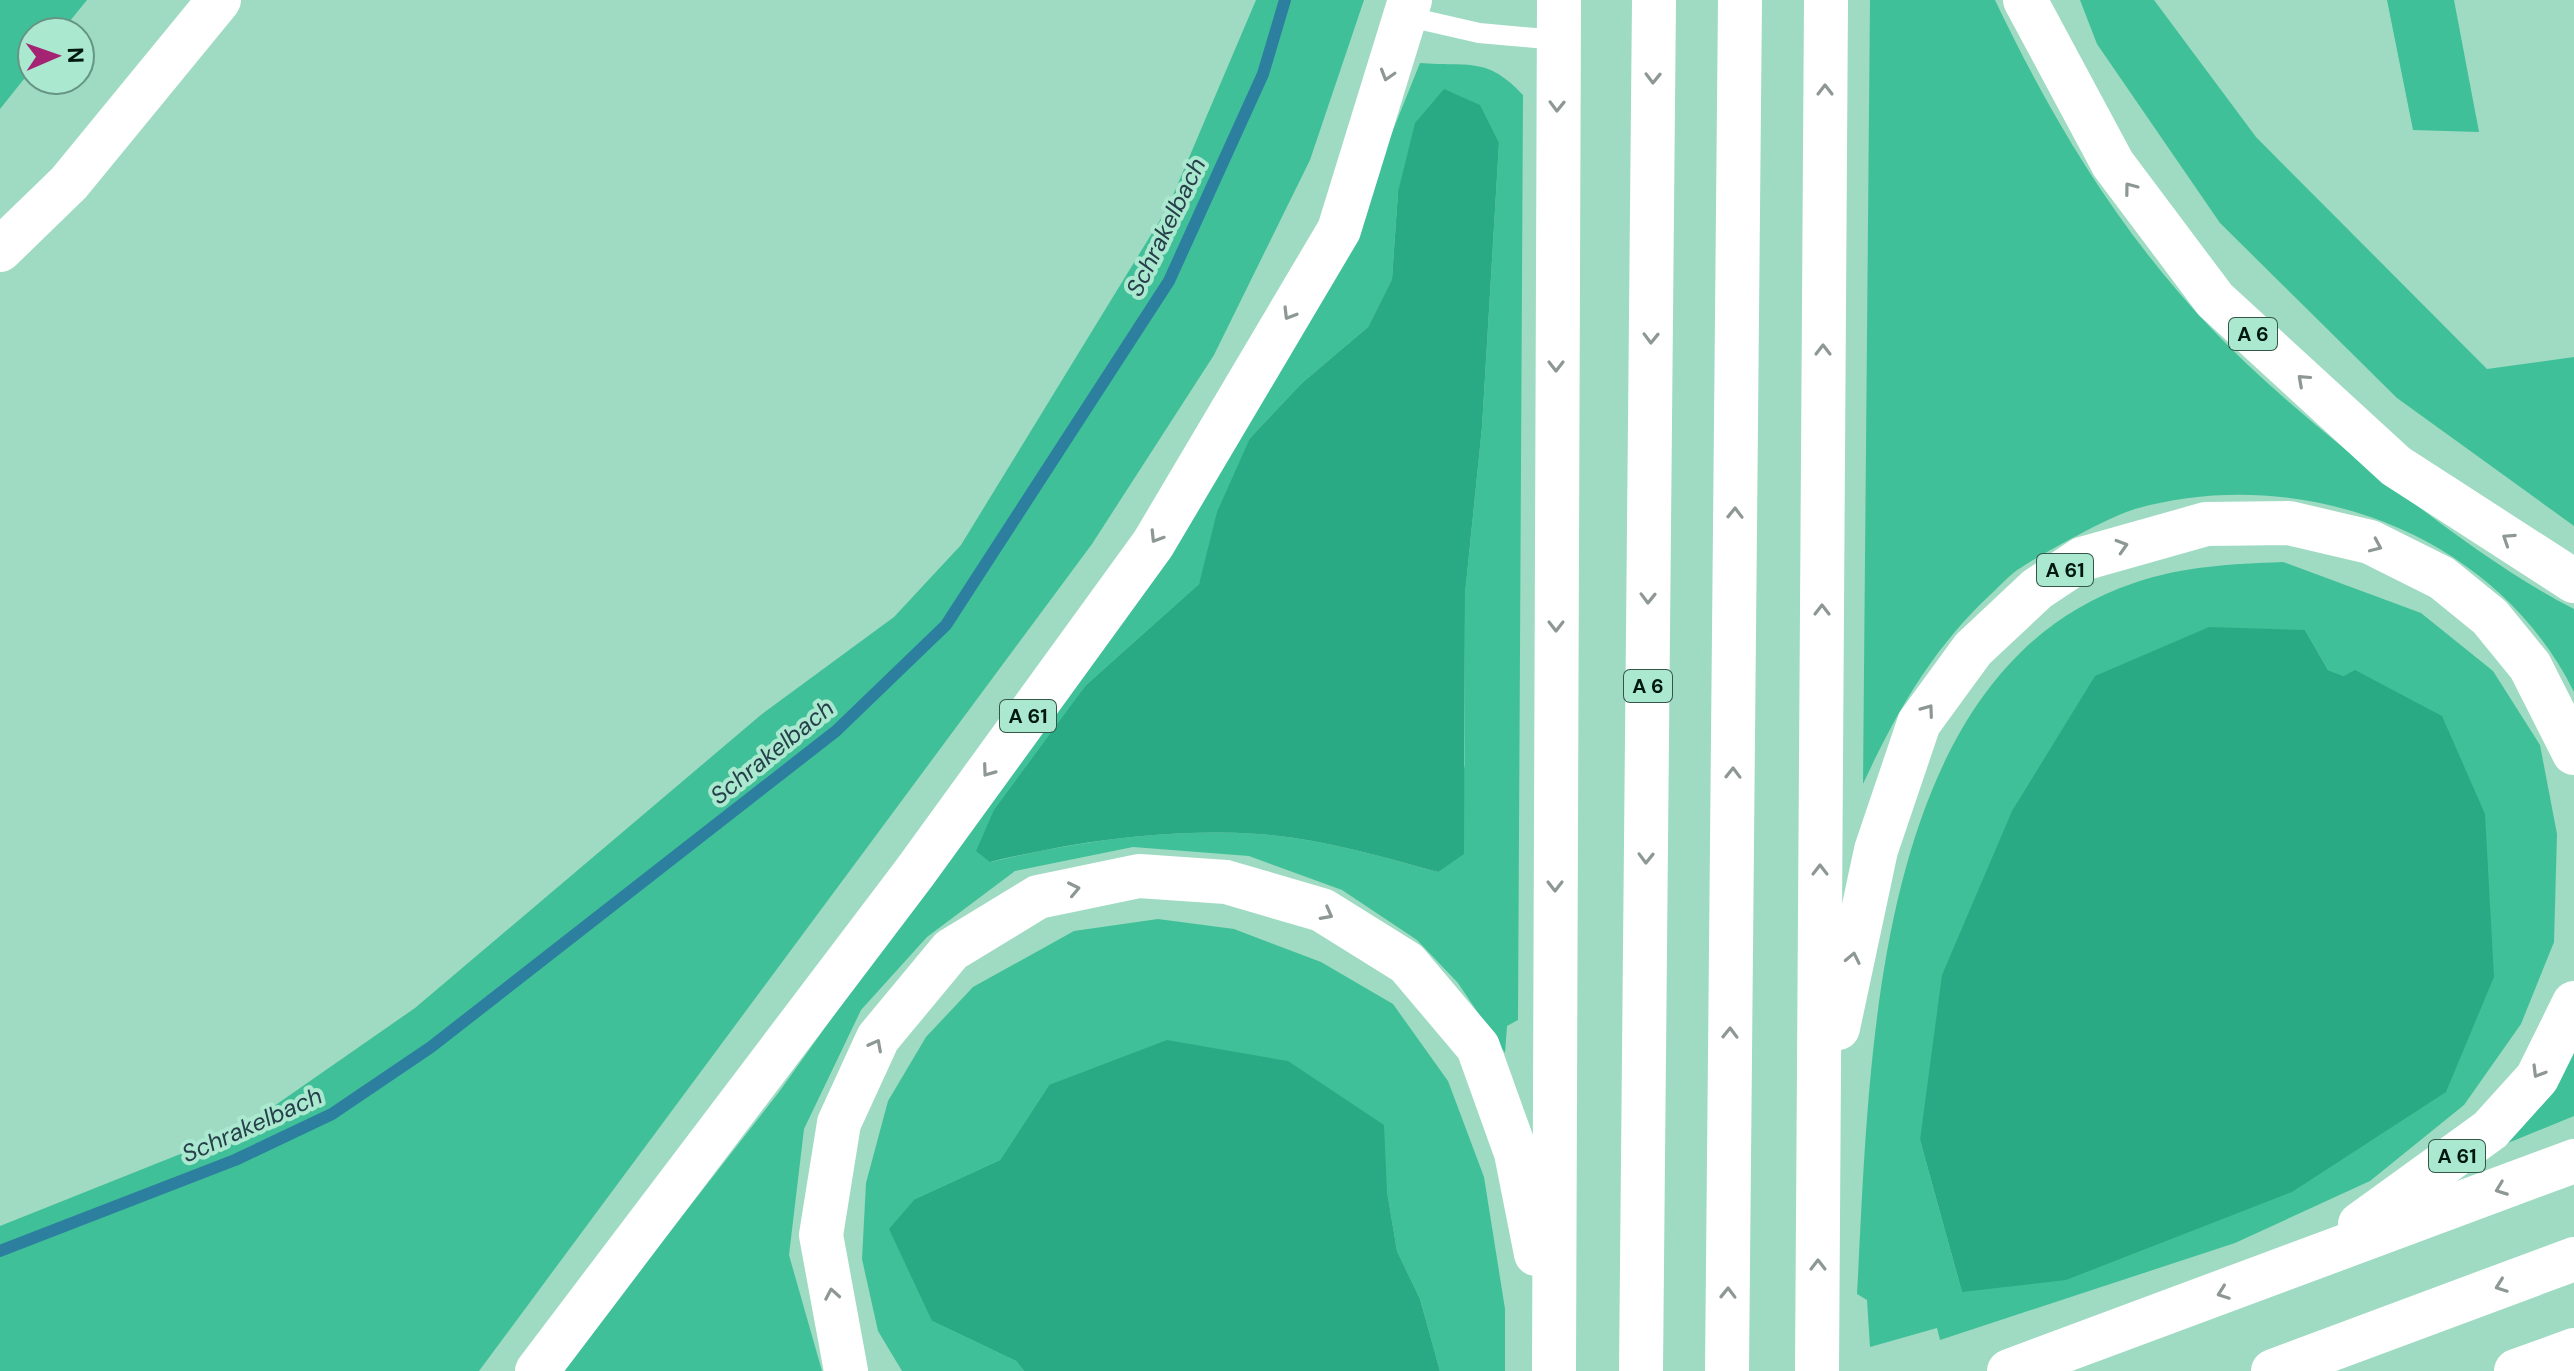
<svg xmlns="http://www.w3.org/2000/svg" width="2574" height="1371" viewBox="0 0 2574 1371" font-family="'DM Sans',sans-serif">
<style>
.green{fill:#40c098;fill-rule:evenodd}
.forest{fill:#2aaa84}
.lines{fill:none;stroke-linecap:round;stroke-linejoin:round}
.stream{stroke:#2c7f9f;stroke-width:12}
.lane{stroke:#fff;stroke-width:20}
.secondary{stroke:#fff;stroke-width:44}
.highway{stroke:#fff;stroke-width:44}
.oneway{stroke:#8d9793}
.labels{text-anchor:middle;stroke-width:8;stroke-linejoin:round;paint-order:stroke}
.shield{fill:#aae8cf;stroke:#345649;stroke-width:2}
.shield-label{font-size:20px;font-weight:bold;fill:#011810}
.water-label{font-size:24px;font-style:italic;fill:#263f4a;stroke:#aae8cf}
</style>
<rect width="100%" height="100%" fill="#9edbc2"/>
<g class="green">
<path d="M 0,0 L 87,0 L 61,32 L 32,32 L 32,69 L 0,109 Z"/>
<path d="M 1256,0 L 1364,0 L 1310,160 L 1214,355 L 1092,544 L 479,1371 L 0,1371 L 0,1226 L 238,1131 L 415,1008 L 762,714 L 894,617 L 961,545 L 1168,207 Z"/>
<path d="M 1870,0 L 1995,0 C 2051,118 2120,233 2211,328 C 2266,386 2330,438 2393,487 C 2451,532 2510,576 2574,609 L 2574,692 C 2496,534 2303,462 2135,509 C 2111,516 2045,552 2022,567 C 2010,574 2000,586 1990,595 C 1932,649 1896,713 1863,784 Z"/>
<path d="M 2080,0 L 2154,0 L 2256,137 L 2487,369 L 2574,357 L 2574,526 L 2397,398 L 2220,223 L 2097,44 Z"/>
<path d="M 2387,0 L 2454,0 L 2479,132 L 2413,130 Z"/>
<path d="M 1420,63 C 1468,67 1487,56 1523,95 L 1518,1020 L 1507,1026 L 1505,1053 L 1458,983 L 1417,940 L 1342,890 L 1249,856 L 1133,847 L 1015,871 L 927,937 L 861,1010 L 804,1129 L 789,1255 L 822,1371 L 561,1371 L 779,1092 L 1115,622 L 1385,150 ZM 1499,143 L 1482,427 L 1465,594 L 1465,765 L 1438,872 C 1380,856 1319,838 1258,834 C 1168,828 1078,841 991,862 L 1056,729 L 1086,685 L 1199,584 L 1250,438 L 1302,383 L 1368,327 L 1392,279 L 1398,192 Z"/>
<path d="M 2283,562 L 2421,613 L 2493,671 L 2540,745 L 2557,834 L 2554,942 L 2521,1024 L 2464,1105 L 2370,1181 L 2235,1243 L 1940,1340 L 1937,1328 L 1870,1347 L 1867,1300 L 1857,1294 C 1870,1066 1869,672 2134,583 C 2183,566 2232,564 2283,562 ZM 2305,630 L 2328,670 L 2344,676 L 1962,1292 L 1920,1140 Z"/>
<path d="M 1158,919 L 1234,929 L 1321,962 L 1393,1004 L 1448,1081 L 1484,1177 L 1505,1309 L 1505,1371 L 1440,1371 L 1420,1299 L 1397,1251 L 1387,1191 L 1049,1085 L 1000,1160 L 915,1199 L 932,1321 L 1016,1361 L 1024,1371 L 902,1371 L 878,1331 L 862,1259 L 866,1183 L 888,1101 L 926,1037 L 973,987 L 1074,931 Z"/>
<path d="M 2574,1053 L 2574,1116 L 2508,1143 L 2559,1083 Z"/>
</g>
<g class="forest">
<path d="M 1444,89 L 1480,105 L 1499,143 L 1482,427 L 1465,594 L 1464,854 L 1438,872 C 1380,856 1319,838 1258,834 C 1168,828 1078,841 990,862 L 976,851 L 994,810 L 1086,685 L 1199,584 L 1217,512 L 1250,438 L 1302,383 L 1368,327 L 1392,279 L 1398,192 L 1415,123 Z"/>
<path d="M 2209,627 L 2305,630 L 2328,670 L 2344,676 L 2355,670 L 2442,716 L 2485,814 L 2494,977 L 2446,1092 L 2292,1192 L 2066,1280 L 1962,1292 L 1920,1140 L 1942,975 L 2012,811 L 2095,676 Z"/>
<path d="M 1167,1040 L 1288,1061 L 1384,1125 L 1387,1191 L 1397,1251 L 1420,1299 L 1440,1371 L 1024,1371 L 1016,1361 L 932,1321 L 889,1229 L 915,1199 L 1000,1160 L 1049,1085 Z"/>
</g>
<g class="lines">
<path class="stream" d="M 0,1251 L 235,1160 L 332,1114 L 431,1047 L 836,731 L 946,625 L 1169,281 L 1263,74 L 1285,0"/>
<path class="lane" d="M 1405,16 L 1479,33 L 1558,40"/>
<path class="secondary" d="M 0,250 L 69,183 L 219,0"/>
<g class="highway">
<path d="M 2025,0 L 2113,164 L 2215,300 L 2396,466 L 2574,581"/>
<path d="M 1838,1028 L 1876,850 L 1919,723 L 1973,649 L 2037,589 L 2082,559 L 2206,524 L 2289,523 L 2370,542 L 2442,578 L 2490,617 L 2530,666 L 2574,753"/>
<path d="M 2360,1224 L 2490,1130 L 2537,1078 L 2574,1003"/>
<path d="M 537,1371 L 915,872 L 1153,544 L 1339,230 L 1410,0"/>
<path d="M 846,1371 L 821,1235 L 839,1123 L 878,1038 L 951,950 L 1038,897 L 1139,876 L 1226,882 L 1322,910 L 1407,963 L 1478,1047 L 1516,1153 L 1536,1254"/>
<path d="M 1554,1371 L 1559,0"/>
<path d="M 1641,1371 L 1654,0"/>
<path d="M 1727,1371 L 1740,0"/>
<path d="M 1817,1371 L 1826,0"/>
<path d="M 2009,1371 L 2574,1161"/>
<path d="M 2273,1371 L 2574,1259"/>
<path d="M 2516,1371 L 2574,1350"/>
</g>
</g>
<defs><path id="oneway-chevron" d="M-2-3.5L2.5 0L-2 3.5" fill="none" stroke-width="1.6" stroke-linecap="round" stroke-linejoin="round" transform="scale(2)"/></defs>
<g class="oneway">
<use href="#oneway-chevron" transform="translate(1387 75) rotate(107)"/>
<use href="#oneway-chevron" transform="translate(1653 78) rotate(91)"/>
<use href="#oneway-chevron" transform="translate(1825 90) rotate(-90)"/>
<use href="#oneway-chevron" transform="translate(1557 106) rotate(91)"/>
<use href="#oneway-chevron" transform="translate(2130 188) rotate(-127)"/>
<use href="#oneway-chevron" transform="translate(1289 314) rotate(121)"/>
<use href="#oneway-chevron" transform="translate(1651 338) rotate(91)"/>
<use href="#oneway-chevron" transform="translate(1823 350) rotate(-90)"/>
<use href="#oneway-chevron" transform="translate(1556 366) rotate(90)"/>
<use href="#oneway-chevron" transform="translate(2303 380) rotate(-138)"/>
<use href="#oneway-chevron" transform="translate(1735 513) rotate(-89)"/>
<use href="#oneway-chevron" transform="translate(1156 537) rotate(122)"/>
<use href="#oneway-chevron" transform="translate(2508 539) rotate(-147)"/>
<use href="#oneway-chevron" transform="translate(2122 546) rotate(-17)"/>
<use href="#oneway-chevron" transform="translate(2376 546) rotate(24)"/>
<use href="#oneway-chevron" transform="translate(1648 598) rotate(91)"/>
<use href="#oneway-chevron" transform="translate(1822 610) rotate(-90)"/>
<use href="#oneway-chevron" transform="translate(1556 626) rotate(90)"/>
<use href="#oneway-chevron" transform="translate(1928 710) rotate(-54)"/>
<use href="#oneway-chevron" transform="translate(988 771) rotate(126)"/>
<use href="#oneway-chevron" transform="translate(1733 773) rotate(-89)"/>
<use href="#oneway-chevron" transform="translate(1646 858) rotate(91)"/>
<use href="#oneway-chevron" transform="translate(1820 870) rotate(-90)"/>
<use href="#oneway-chevron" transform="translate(1555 886) rotate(90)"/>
<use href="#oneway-chevron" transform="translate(1074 889) rotate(-12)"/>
<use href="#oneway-chevron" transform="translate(1327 914) rotate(28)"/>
<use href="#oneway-chevron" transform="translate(1853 958) rotate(-78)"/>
<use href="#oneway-chevron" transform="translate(1730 1033) rotate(-89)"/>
<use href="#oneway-chevron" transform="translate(876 1045) rotate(-62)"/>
<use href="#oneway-chevron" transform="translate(2538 1072) rotate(121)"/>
<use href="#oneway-chevron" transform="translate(2501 1189) rotate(159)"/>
<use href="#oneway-chevron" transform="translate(1818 1265) rotate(-90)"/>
<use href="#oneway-chevron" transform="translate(2501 1286) rotate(160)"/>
<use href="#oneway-chevron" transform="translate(1728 1293) rotate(-89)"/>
<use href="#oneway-chevron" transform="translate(2223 1293) rotate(160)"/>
<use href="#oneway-chevron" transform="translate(832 1294) rotate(-100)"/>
</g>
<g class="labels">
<g class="shield">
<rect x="2229" y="318" width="48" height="32" rx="6"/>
<rect x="2037" y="554" width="56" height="32" rx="6"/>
<rect x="1624" y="670" width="48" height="32" rx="6"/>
<rect x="1000" y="700" width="56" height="32" rx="6"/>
<rect x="2429" y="1140" width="56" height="32" rx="6"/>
</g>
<g class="shield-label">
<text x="2253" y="341">A 6</text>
<text x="2065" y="577">A 61</text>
<text x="1648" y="693">A 6</text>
<text x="1028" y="723">A 61</text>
<text x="2457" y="1163">A 61</text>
</g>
<g class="water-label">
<text transform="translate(1166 227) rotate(-64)" y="8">Schrakelbach</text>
<text transform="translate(772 752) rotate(-39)" y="8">Schrakelbach</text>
<text transform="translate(252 1125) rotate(-24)" y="8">Schrakelbach</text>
</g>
</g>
<g transform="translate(56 56) rotate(88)"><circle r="38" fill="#aae8cf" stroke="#669583" stroke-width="2"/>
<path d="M0-6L14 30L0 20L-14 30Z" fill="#a42373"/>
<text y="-12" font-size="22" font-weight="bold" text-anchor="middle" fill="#011810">N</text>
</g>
</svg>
